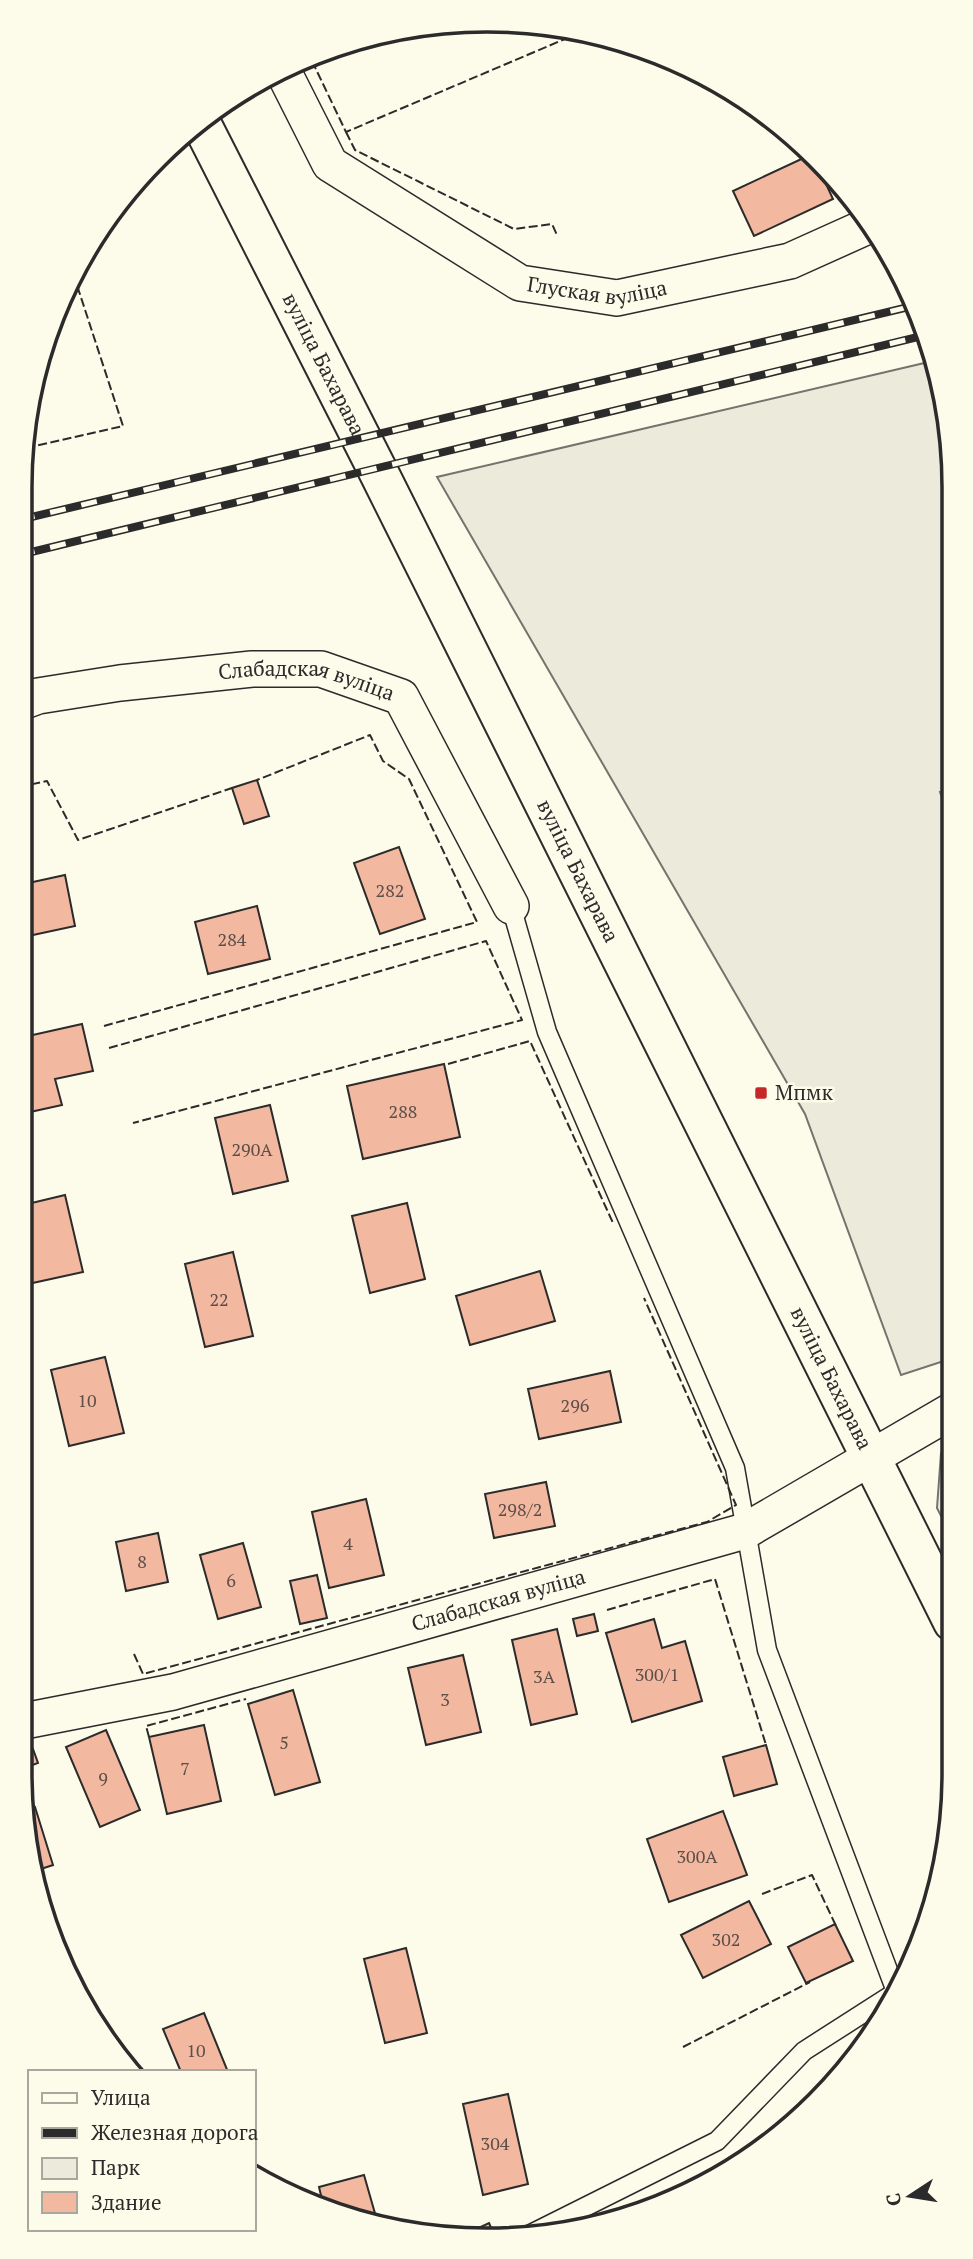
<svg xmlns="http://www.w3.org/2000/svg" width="973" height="2259" viewBox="0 0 973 2259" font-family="'PT Serif',serif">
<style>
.green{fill:#ecebdb;stroke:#74746e;stroke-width:2}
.building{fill:#f2b8a0;stroke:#2b2b2b;stroke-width:2}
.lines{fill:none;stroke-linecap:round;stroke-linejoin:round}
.service-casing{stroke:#2b2b2b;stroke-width:21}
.minor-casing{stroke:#2b2b2b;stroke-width:38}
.primary-casing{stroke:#2b2b2b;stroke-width:42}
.service{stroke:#fdfbea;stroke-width:18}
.minor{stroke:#fdfbea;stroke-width:35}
.primary{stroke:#fdfbea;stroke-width:38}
.rail-casing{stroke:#2b2b2b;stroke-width:8}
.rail{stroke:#fdfbea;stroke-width:5;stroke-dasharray:16;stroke-linecap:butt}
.fence{stroke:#2b2b2b;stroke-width:2;stroke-dasharray:9 3.5;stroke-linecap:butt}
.poi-dot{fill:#c62828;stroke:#fdfbea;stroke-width:2.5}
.labels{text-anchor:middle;stroke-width:5;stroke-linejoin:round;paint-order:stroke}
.number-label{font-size:18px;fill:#5d4e48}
.street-label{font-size:21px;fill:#2b2b2b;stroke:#fdfbea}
.poi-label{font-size:21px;fill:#2b2b2b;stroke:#fdfbea;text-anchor:start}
.rim{fill:none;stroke:#2b2b2b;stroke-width:3.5}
</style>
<rect width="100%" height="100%" fill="#fdfbea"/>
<g class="green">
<path d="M 933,361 L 950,425 L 951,789 L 940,792 L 951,824 L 953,1358 L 901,1375 L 805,1114 L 437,477 Z"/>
<path d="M 953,1445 L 953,1539 L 937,1508 L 941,1453 Z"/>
</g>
<g class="building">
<path d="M 761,110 L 771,116 L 776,121 L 769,125 Z"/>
<path d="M 810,155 L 815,160 L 833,199 L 754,236 L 733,191 Z"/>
<path d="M 257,780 L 269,816 L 244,824 L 232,788 Z"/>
<path d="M 399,847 L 425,919 L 380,934 L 354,863 Z"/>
<path d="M 65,875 L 75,926 L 19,938 L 19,885 Z"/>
<path d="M 257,906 L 270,959 L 208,974 L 195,922 Z"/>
<path d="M 82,1024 L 93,1071 L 55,1079 L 62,1105 L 21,1114 L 19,1104 L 19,1038 Z"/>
<path d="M 444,1064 L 460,1137 L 363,1159 L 347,1086 Z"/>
<path d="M 270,1105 L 288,1181 L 233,1194 L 215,1118 Z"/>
<path d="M 65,1195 L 83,1272 L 28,1284 L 19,1244 L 19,1206 Z"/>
<path d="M 407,1203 L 425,1279 L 370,1293 L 352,1216 Z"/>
<path d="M 233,1252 L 253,1336 L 205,1347 L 185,1264 Z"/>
<path d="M 540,1271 L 555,1321 L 470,1345 L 456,1296 Z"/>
<path d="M 105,1357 L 124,1433 L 69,1446 L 51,1370 Z"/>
<path d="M 610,1371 L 621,1422 L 539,1439 L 528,1389 Z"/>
<path d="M 546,1482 L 555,1526 L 494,1538 L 485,1494 Z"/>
<path d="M 366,1499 L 384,1575 L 329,1588 L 312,1512 Z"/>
<path d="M 158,1533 L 168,1582 L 126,1591 L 116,1542 Z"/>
<path d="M 243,1543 L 261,1607 L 218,1619 L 200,1555 Z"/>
<path d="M 317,1575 L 327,1618 L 300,1624 L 290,1581 Z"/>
<path d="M 594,1614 L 598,1631 L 577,1636 L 573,1619 Z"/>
<path d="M 654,1619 L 662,1648 L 685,1641 L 702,1701 L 632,1722 L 606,1633 Z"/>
<path d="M 19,1621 L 28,1656 L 19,1658 Z"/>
<path d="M 557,1629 L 577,1714 L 531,1725 L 512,1640 Z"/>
<path d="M 463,1655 L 481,1732 L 426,1745 L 408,1668 Z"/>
<path d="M 293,1690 L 320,1782 L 275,1795 L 248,1704 Z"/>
<path d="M 204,1725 L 221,1801 L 167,1814 L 149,1737 Z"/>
<path d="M 106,1730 L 140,1810 L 100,1827 L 66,1747 Z"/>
<path d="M 766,1745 L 777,1784 L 734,1796 L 723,1757 Z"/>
<path d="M 33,1749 L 38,1763 L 30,1766 L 25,1752 Z"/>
<path d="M 35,1807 L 53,1865 L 35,1871 L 26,1810 Z"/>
<path d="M 723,1811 L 747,1875 L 669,1902 L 647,1839 Z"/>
<path d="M 749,1901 L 771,1944 L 703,1978 L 681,1935 Z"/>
<path d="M 835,1924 L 853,1961 L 806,1983 L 788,1947 Z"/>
<path d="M 406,1948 L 427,2033 L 385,2043 L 364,1959 Z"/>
<path d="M 204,2013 L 228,2072 L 181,2072 L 163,2029 Z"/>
<path d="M 128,2053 L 133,2072 L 129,2072 L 118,2056 Z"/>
<path d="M 508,2094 L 528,2184 L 483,2195 L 463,2104 Z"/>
<path d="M 364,2175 L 378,2224 L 323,2204 L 319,2187 Z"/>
<path d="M 489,2223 L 496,2239 L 459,2237 Z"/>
</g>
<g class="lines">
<g class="service-casing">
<g id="service">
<path d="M 511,906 L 547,1032 L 735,1468 L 767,1650 L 897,1994"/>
<path d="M 527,2236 L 717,2141 L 804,2051 L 896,1992"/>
</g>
</g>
<g class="minor-casing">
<g id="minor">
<path id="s1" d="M 281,67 L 330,164 L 520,283 L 617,298 L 790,261 L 870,225"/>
<path id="s2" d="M 19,703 L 38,696 L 120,683 L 252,669 L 321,669 L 401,697 L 511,906"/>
<path id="s3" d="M 19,1722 L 173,1692 L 745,1531 L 953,1410"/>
</g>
</g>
<g class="primary-casing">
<g id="primary">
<path id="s4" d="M 199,119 L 377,469 L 953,1622"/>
</g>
</g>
<use href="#service" class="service"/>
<use href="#minor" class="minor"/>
<use href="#primary" class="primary"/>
<g class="rail-casing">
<g id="rail">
<path d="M 19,520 L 917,305"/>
<path d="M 19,555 L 926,335"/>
</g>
</g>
<use href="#rail" class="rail"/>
<g class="fence">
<path d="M 312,61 L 346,132 L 579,33 L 577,30"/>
<path d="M 346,132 L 355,150 L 514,229 L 552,224 L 557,235"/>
<path d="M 26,448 L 123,426 L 73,273"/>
<path d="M 19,787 L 47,781 L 78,840 L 232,788"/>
<path d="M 104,1026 L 477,922 L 409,779 L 383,761 L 370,735 L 257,780"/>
<path d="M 109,1048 L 486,941 L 522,1020 L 133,1123"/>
<path d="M 448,1064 L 530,1041 L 613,1223"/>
<path d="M 607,1610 L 715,1579 L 766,1745"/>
<path d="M 134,1654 L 143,1674 L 707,1522 L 736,1505 L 644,1298"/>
<path d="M 149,1737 L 146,1726 L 246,1699"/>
<path d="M 762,1894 L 812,1875 L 837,1928"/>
<path d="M 683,2047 L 810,1982"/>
</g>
</g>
<rect class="poi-dot" x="754" y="1086" width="14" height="14" rx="3.5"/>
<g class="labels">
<g class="number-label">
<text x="390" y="897">282</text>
<text x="232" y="946">284</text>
<text x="403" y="1118">288</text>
<text x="252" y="1156">290А</text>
<text x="219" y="1306">22</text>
<text x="87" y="1407">10</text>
<text x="575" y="1412">296</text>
<text x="520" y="1516">298/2</text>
<text x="348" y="1550">4</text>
<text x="142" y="1568">8</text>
<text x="231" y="1587">6</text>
<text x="657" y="1681">300/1</text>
<text x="544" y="1683">3А</text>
<text x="445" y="1706">3</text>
<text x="284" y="1749">5</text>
<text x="185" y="1775">7</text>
<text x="103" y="1785">9</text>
<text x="697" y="1863">300А</text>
<text x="726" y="1946">302</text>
<text x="196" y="2057">10</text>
<text x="495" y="2150">304</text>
</g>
<g class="street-label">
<text dy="7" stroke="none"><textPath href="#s1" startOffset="411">Глуская вуліца</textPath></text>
<text dy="7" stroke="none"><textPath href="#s4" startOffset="275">вуліца Бахарава</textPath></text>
<text dy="7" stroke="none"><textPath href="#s2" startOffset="292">Слабадская вуліца</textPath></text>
<text dy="7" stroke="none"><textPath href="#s4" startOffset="842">вуліца Бахарава</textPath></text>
<text dy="7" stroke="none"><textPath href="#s4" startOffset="1409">вуліца Бахарава</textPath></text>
<text dy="7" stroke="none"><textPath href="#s3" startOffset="495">Слабадская вуліца</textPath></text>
</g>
<g class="poi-label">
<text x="775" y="1100">Мпмк</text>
</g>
</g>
<path d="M0 0H973V2259H0ZM487 32H487A455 455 0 0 1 942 487V1773A455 455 0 0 1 487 2228H487A455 455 0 0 1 32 1773V487A455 455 0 0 1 487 32Z" fill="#fdfbea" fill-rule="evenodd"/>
<path class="rim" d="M487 32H487A455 455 0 0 1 942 487V1773A455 455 0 0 1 487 2228H487A455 455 0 0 1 32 1773V487A455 455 0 0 1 487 32Z"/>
<rect x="28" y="2070" width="228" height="161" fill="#fdfbea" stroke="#a9a89e" stroke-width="2"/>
<rect x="42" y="2093" width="35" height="10" fill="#fdfbea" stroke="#a9a89e" stroke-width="2"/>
<text x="91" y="2105" font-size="21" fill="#2b2b2b">Улица</text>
<rect x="42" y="2128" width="35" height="10" fill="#2b2b2b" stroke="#a9a89e" stroke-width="2"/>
<text x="91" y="2140" font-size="21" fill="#2b2b2b">Железная дорога</text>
<rect x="42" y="2158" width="35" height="21" fill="#ecebdb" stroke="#a9a89e" stroke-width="2"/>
<text x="91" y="2175" font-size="21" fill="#2b2b2b">Парк</text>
<rect x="42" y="2192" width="35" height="21" fill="#f2b8a0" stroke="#a9a89e" stroke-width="2"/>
<text x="91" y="2210" font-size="21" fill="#2b2b2b">Здание</text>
<g transform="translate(910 2196) rotate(258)" stroke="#fdfbea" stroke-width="5" paint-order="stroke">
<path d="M0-5L12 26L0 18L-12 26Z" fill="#2b2b2b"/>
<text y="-10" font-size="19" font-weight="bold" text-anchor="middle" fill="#2b2b2b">С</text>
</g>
</svg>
